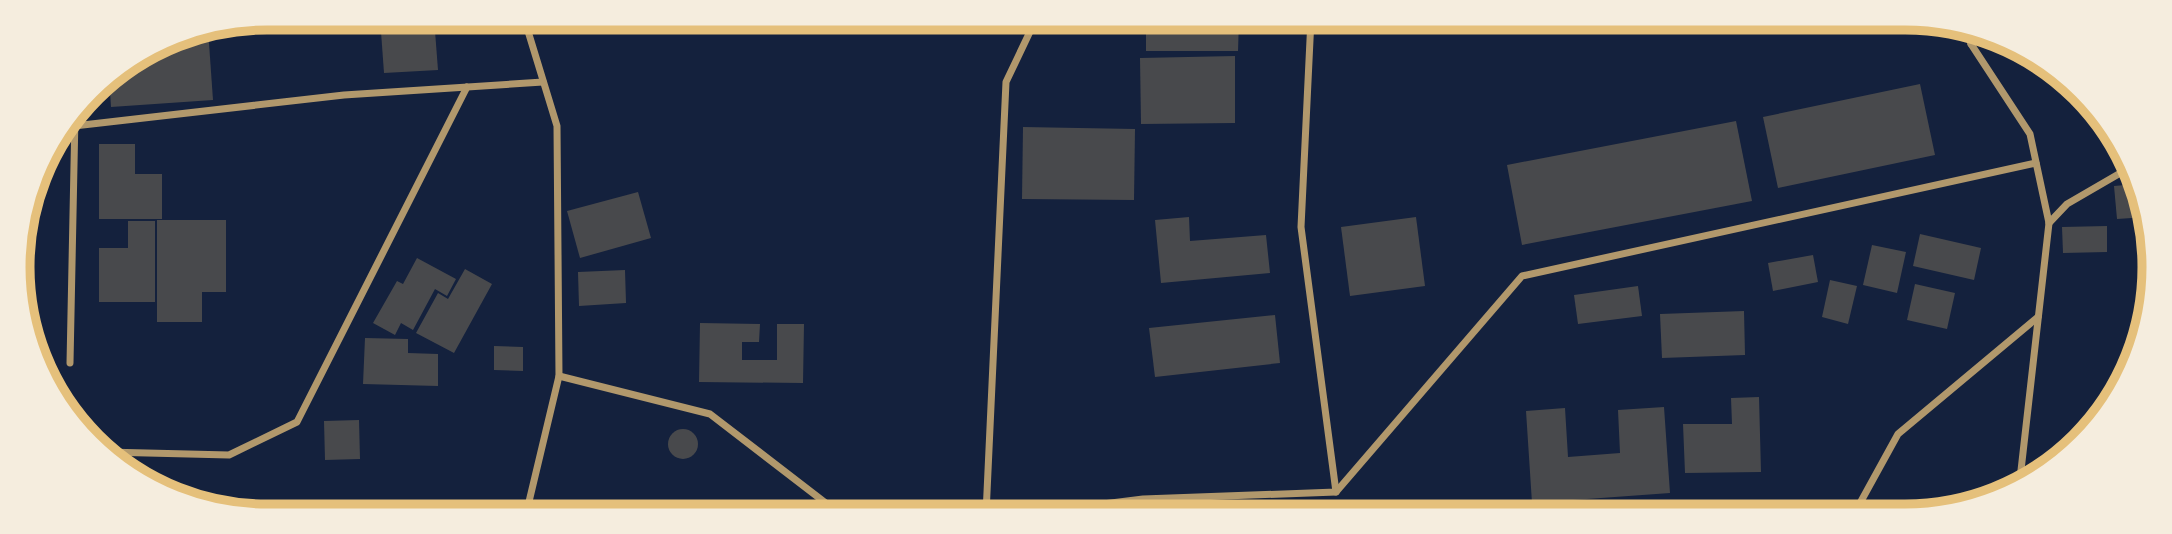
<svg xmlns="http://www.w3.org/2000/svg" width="2172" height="534" viewBox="0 0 2172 534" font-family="'Titillium Web',sans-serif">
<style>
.building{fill:#48494c}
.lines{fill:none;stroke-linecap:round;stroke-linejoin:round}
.minor{stroke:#b1986c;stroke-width:7}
.rim{fill:none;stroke:#e5c07b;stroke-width:9}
</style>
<rect width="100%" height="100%" fill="#14213d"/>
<g class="building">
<path d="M 380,18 L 434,18 L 438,70 L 384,73 Z"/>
<path d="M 1146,19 L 1239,19 L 1238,51 L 1146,51 Z"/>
<path d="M 208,29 L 213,100 L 111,107 L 109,76 L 172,36 Z"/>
<path d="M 1235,56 L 1235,123 L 1141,124 L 1140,58 Z"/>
<path d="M 1920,84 L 1935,155 L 1778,188 L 1763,117 Z"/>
<path d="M 1736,121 L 1752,201 L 1522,245 L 1507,165 Z"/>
<path d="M 1023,127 L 1135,129 L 1134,200 L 1022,199 Z"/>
<path d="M 99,144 L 135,144 L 135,174 L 162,174 L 162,219 L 99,219 Z"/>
<path d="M 2137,184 L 2146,203 L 2147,217 L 2117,219 L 2114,186 Z"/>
<path d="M 638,192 L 651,238 L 580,258 L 567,211 Z"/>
<path d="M 1189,217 L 1190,241 L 1266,235 L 1270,273 L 1161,283 L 1155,220 Z"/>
<path d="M 1416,217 L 1425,286 L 1350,296 L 1341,227 Z"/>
<path d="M 157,220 L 226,220 L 226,292 L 202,292 L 202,322 L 157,322 Z"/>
<path d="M 128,221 L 155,221 L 155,302 L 99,302 L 99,248 L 128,248 Z"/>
<path d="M 2107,226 L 2107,252 L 2063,253 L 2062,227 Z"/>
<path d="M 1920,234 L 1981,248 L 1974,280 L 1913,266 Z"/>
<path d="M 1872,245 L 1906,252 L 1897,293 L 1863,285 Z"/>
<path d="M 1813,255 L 1818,282 L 1773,291 L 1768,263 Z"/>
<path d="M 417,258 L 456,279 L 447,296 L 435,289 L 413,330 L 401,323 L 395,335 L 373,323 L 397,281 L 403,284 Z"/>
<path d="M 465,269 L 492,284 L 454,353 L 416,333 L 438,293 L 448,299 Z"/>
<path d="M 625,270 L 626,303 L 579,306 L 578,272 Z"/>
<path d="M 1830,280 L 1857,286 L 1848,324 L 1822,317 Z"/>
<path d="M 1915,284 L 1955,293 L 1947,329 L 1907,320 Z"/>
<path d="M 1638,286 L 1642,316 L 1578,324 L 1574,295 Z"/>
<path d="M 1744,311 L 1745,355 L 1662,358 L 1660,314 Z"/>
<path d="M 1275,315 L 1280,363 L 1155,377 L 1149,328 Z"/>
<path d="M 700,323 L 760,324 L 759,342 L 742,342 L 742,360 L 777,360 L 777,324 L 804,324 L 803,383 L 699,382 Z"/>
<path d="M 365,338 L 408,339 L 408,353 L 438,354 L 438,386 L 363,384 Z"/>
<path d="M 494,346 L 523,347 L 523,371 L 494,370 Z"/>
<path d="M 1759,397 L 1761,472 L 1685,473 L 1683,424 L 1732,424 L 1731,398 Z"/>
<path d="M 1664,407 L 1670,493 L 1532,503 L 1526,411 L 1565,408 L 1568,457 L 1620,453 L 1618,410 Z"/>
<path d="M 359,420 L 360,459 L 325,460 L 324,421 Z"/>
<circle cx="683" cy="444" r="15"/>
<path d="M 1917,504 L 1954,509 L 1937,514 L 1916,514 Z"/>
</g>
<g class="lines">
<g class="minor">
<path d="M 1311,19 L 1301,227 L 1336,492"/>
<path d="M 1966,29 L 1971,44 L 2030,134 L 2049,223 L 2019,488"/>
<path d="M 1971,44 L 1978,33"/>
<path d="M 74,126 L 344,95 L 543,82"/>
<path d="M 2049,223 L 2067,204 L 2129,168"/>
<path d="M 70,363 L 75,116"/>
<path d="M 559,376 L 710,414 L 840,514"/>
<path d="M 106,452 L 229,455 L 297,422 L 467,87"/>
<path d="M 522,514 L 527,510 L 559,376 L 557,126 L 524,18"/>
<path d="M 986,514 L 1006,82 L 1036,19"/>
<path d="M 1094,514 L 1095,505 L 1143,499 L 1336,492 L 1522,276 L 2036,163"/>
<path d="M 1854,514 L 1898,434 L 2038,317"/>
</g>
</g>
<path d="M0 0H2172V534H0ZM267 30H1905A237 237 0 0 1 2142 267V267A237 237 0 0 1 1905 504H267A237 237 0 0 1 30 267V267A237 237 0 0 1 267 30Z" fill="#f5edde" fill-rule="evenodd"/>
<path class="rim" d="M267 30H1905A237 237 0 0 1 2142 267V267A237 237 0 0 1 1905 504H267A237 237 0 0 1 30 267V267A237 237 0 0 1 267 30Z"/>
</svg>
